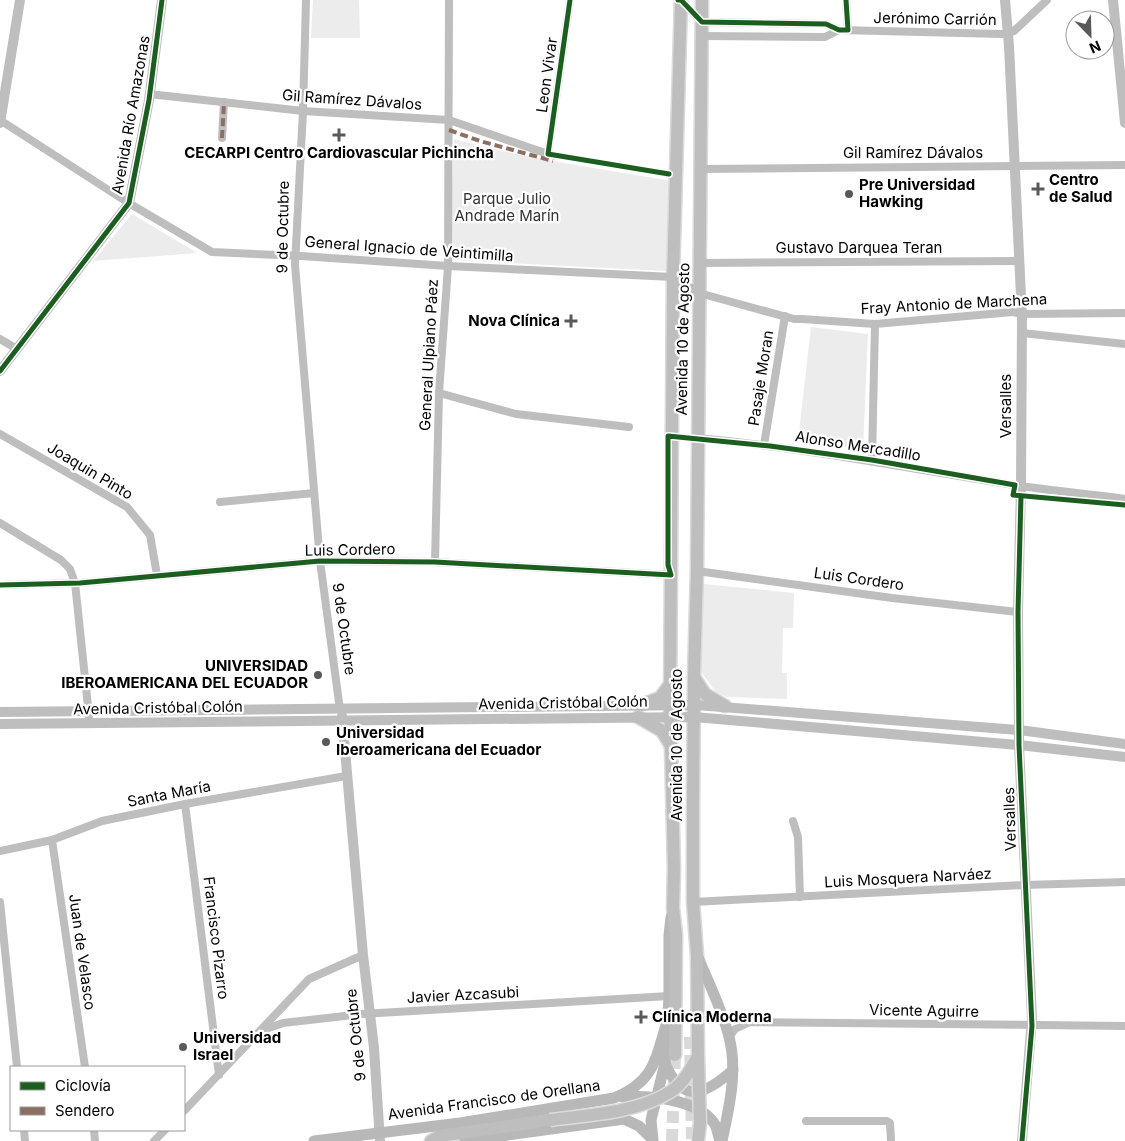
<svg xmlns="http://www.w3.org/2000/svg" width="1125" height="1141" viewBox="0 0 1125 1141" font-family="Inter,sans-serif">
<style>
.green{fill:#ececec}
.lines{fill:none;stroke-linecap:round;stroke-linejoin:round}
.primary-tunnel{stroke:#d9d9d9;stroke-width:12;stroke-dasharray:12 6;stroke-linecap:butt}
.primary-casing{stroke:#dbdbdb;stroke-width:15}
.minor{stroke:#bebebe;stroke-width:8}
.tertiary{stroke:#bebebe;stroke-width:10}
.secondary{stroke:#b8b8b8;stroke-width:11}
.primary{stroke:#bebebe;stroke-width:12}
.primary-bridge-casing{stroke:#dbdbdb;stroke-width:15;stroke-linecap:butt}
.primary-bridge{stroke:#bebebe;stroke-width:12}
.quiet{stroke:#8d6e63;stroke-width:4;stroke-dasharray:8 4;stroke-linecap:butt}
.cycleway-casing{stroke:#fff;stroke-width:8}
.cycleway{stroke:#1b5e20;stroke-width:5}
.poi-dot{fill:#595959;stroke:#fff;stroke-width:2}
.labels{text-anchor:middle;stroke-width:4.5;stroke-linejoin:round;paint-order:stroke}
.street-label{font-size:15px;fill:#000;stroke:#fff}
.poi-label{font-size:15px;font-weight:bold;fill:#000;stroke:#fff;text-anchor:start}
.park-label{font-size:15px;fill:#333;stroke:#fff}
</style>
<rect width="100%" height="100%" fill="#fff"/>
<g class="green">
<path d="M 313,0 L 359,0 L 360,38 L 311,38 Z"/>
<path d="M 454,139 C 525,159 599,168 671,181 L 666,271 L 449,260 Z"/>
<path d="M 132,214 L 197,253 L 93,261 Z"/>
<path d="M 811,327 L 868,334 L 863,449 L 798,441 Z"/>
<path d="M 704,584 L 794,593 L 793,628 L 783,628 L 782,673 L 787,673 L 787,699 L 727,697 L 716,692 L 701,672 Z"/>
</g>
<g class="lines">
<g class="primary-tunnel">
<path d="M 690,1037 L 692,1141"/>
<path d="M 672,1141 L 675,1055"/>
</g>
<g class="primary-casing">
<g id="primary">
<path d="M 694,677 L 705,694 L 725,706"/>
<path d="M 640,705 L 660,698 L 671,683"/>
<path d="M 638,717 L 662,731 L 671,746"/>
<path d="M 675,1055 L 676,935 L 673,908 L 674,869 L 670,705 L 671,562 L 673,277 L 681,0"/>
<path d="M 698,1056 L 697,955 L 693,902 L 693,803 L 694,677 L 697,571 L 702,0"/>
<path d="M 431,1141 L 440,1136 L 550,1120"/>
</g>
</g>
<g class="minor">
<path d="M 306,0 L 303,111 L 295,265 L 320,561 L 340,710"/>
<path d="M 680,0 L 702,22 L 826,24 L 839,30 L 1002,34 L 1014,31 L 1047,0"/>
<path d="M 846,0 L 848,30"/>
<path d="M 702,36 L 825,37 L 839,30"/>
<path d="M 149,94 L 303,111 L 449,120 L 548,154 L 570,0"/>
<path d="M 0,120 L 127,202 L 212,252 L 301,256 L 448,266 L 673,277 L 699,293 L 794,319 L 802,319 L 875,324 L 1013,312 L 1021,314 L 1125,313"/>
<path d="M 222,138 L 224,102"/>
<path d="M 701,169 L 1125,165"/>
<path d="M 700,263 L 1018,261"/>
<path d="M 1022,333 L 1125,344"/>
<path d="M 0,339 L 17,349"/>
<path d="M 439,393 L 516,414 L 629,427"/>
<path d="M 0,434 L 127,507 L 150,535 L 157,575"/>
<path d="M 698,438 C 806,448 912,469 1020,486 C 1055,491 1090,494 1125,499"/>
<path d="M 764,445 L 785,316"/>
<path d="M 872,460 L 875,324"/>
<path d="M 220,502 L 314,493"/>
<path d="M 0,523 L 61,560 L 70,569 L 75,583 L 89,716"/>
<path d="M 435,562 L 439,393 L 448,266 L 449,0"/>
<path d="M 697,571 L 892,598 L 1018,612"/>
<path d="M 0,585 L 80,583 L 320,561 L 435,562 L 671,575"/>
<path d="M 185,804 L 219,1075"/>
<path d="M 793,821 L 798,837 L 800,897"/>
<path d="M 52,840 L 85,1067"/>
<path d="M 0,851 L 52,840 L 102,821 L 185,804 L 346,776"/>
<path d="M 0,902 L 17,1067"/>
<path d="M 693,902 L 1025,885 L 1125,882"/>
<path d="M 260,1031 L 283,1023 L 362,1014 L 669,996"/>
<path d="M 729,1037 L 735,1029 L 750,1022 L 1125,1026"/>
<path d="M 184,1111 L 309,979 L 363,955"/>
<path d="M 806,1121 L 887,1121 L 890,1123 L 891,1141"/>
<path d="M 24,1130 L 25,1141"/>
<path d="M 94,1130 L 95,1141"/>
<path d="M 154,1141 L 165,1130"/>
</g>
<g class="tertiary">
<path d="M 1005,0 L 1009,46 L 1022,317 L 1021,486 L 1018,612 L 1019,745 L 1032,1019 L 1022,1141"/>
<path d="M 1113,0 L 1125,123"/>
<path d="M 0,123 L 20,0"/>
<path d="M 0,371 L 129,203 L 149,100 L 162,0"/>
<path d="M 0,712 L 696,705 L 1019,730 L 1125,744"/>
<path d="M 342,716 L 363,955 L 374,1048 L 380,1141"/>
<path d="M 0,724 L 694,717 L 1019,745 L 1125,757"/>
</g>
<g class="secondary">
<path d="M 698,957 C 708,982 723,1011 729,1037 C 738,1071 729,1108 722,1141"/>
<path d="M 665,1063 C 682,1104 704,1096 733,1070"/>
<path d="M 623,1097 C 649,1095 697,1099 714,1123 C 717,1127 718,1135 720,1141"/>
<path d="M 314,1141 L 460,1123 L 614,1098 C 653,1082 655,1062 666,1025"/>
<path d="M 465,1141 L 624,1119 L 639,1126 L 652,1139"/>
<path d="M 653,1141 L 651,1120 L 665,1063 L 669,996 L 669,935 L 671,917"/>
</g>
<use href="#primary" class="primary"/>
<g class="primary-bridge-casing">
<g id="primary-bridge">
<path d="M 698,1056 L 700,1123 L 698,1141"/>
<path d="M 550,1120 C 588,1115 637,1113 670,1092 C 683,1084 691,1069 698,1056"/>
</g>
</g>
<use href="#primary-bridge" class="primary-bridge"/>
<g class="quiet">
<path d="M 449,130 L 480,141 L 553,161"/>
<path d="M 222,138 L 224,102"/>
</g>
<g class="cycleway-casing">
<g id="cycleway">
<path d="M 570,0 L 548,154 L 669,174"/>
<path d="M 678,0 L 681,0 L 702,22 L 826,24 L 839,30 L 848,30 L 846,0"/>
<path d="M 0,371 L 129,203 L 149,100 L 162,0"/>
<path d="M 1021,496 L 1018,612 L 1019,745 L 1032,1026 L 1022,1141"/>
<path d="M 0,585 L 80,583 L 320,561 L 435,562 L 671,575 L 668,565 L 668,436 L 770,446 L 872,460 L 1015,485 L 1013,495 L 1125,505"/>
</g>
</g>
<use href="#cycleway" class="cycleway"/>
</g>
<g class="poi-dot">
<path d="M336.5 127.5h5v5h5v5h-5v5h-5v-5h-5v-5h5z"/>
<path d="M1035.5 181.5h5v5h5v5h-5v5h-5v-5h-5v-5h5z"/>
<circle cx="849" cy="194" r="5"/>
<path d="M568.5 313.5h5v5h5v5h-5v5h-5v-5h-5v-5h5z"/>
<circle cx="318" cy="675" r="5"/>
<circle cx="326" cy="742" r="5"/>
<path d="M638.5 1009.5h5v5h5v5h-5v5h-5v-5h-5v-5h5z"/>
<circle cx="183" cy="1047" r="5"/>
</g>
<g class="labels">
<g class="street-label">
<text transform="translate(935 19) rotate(1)" y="5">Jerónimo Carrión</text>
<text transform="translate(547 75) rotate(-82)" y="5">Leon Vivar</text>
<text transform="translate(352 100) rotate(4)" y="5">Gil Ramírez Dávalos</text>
<text transform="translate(131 115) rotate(-80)" y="5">Avenida Río Amazonas</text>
<text x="913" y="158">Gil Ramírez Dávalos</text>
<text transform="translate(283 227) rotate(-89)" y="5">9 de Octubre</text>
<text x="859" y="253">Gustavo Darquea Teran</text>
<text transform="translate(409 249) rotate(4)" y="5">General Ignacio de Veintimilla</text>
<text transform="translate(954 304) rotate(-3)" y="5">Fray Antonio de Marchena</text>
<text transform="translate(683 339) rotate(-89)" y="5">Avenida 10 de Agosto</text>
<text transform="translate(429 355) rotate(-87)" y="5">General Ulpiano Páez</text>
<text transform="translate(761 378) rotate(-81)" y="5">Pasaje Moran</text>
<text transform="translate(1006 406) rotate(-90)" y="5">Versalles</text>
<text transform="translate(858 446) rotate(9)" y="5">Alonso Mercadillo</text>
<text transform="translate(90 471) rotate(31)" y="5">Joaquin Pinto</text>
<text transform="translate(350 550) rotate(-1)" y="5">Luis Cordero</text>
<text transform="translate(859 579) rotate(8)" y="5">Luis Cordero</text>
<text transform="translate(344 629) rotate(82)" y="5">9 de Octubre</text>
<text transform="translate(563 703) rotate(-1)" y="5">Avenida Cristóbal Colón</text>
<text transform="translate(158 708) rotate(-1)" y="5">Avenida Cristóbal Colón</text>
<text transform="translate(677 745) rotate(-90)" y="5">Avenida 10 de Agosto</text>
<text transform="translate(169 794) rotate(-11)" y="5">Santa María</text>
<text transform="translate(1010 819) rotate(-92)" y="5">Versalles</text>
<text transform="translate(908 878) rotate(-3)" y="5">Luis Mosquera Narváez</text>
<text transform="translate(216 938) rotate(83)" y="5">Francisco Pizarro</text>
<text transform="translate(82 952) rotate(82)" y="5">Juan de Velasco</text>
<text transform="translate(463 995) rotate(-3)" y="5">Javier Azcasubi</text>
<text transform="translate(924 1011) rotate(1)" y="5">Vicente Aguirre</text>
<text transform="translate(356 1035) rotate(-96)" y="5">9 de Octubre</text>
<text transform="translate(494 1100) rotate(-8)" y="5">Avenida Francisco de Orellana</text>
</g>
<g class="poi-label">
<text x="339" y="158" text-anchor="middle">CECARPI Centro Cardiovascular Pichincha</text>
<text x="1049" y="185">Centro<tspan x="1049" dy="17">de Salud</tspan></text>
<text x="859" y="190">Pre Universidad<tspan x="859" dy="17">Hawking</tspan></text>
<text x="560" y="326" text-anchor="end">Nova Clínica</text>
<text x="308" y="671" text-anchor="end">UNIVERSIDAD<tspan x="308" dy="17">IBEROAMERICANA DEL ECUADOR</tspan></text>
<text x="336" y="738">Universidad<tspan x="336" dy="17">Iberoamericana del Ecuador</tspan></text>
<text x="652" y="1022">Clínica Moderna</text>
<text x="193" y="1043">Universidad<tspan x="193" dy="17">Israel</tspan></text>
</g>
<g class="park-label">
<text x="507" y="204">Parque Julio<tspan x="507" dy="17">Andrade Marín</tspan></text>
</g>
</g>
<rect x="10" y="1066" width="175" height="65" fill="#ffffff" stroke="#999999"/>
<rect x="20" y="1082" width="25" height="8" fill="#1b5e20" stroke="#999999"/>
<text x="55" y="1091" font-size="15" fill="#000000">Ciclovía</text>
<rect x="20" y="1107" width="25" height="8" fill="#8d6e63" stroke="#999999"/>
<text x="55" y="1116" font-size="15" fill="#000000">Sendero</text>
<g transform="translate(1090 35) rotate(157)"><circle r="24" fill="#ffffff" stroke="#999999"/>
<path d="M0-4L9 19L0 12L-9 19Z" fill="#595959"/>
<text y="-8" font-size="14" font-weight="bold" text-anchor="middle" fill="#000000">N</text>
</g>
</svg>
